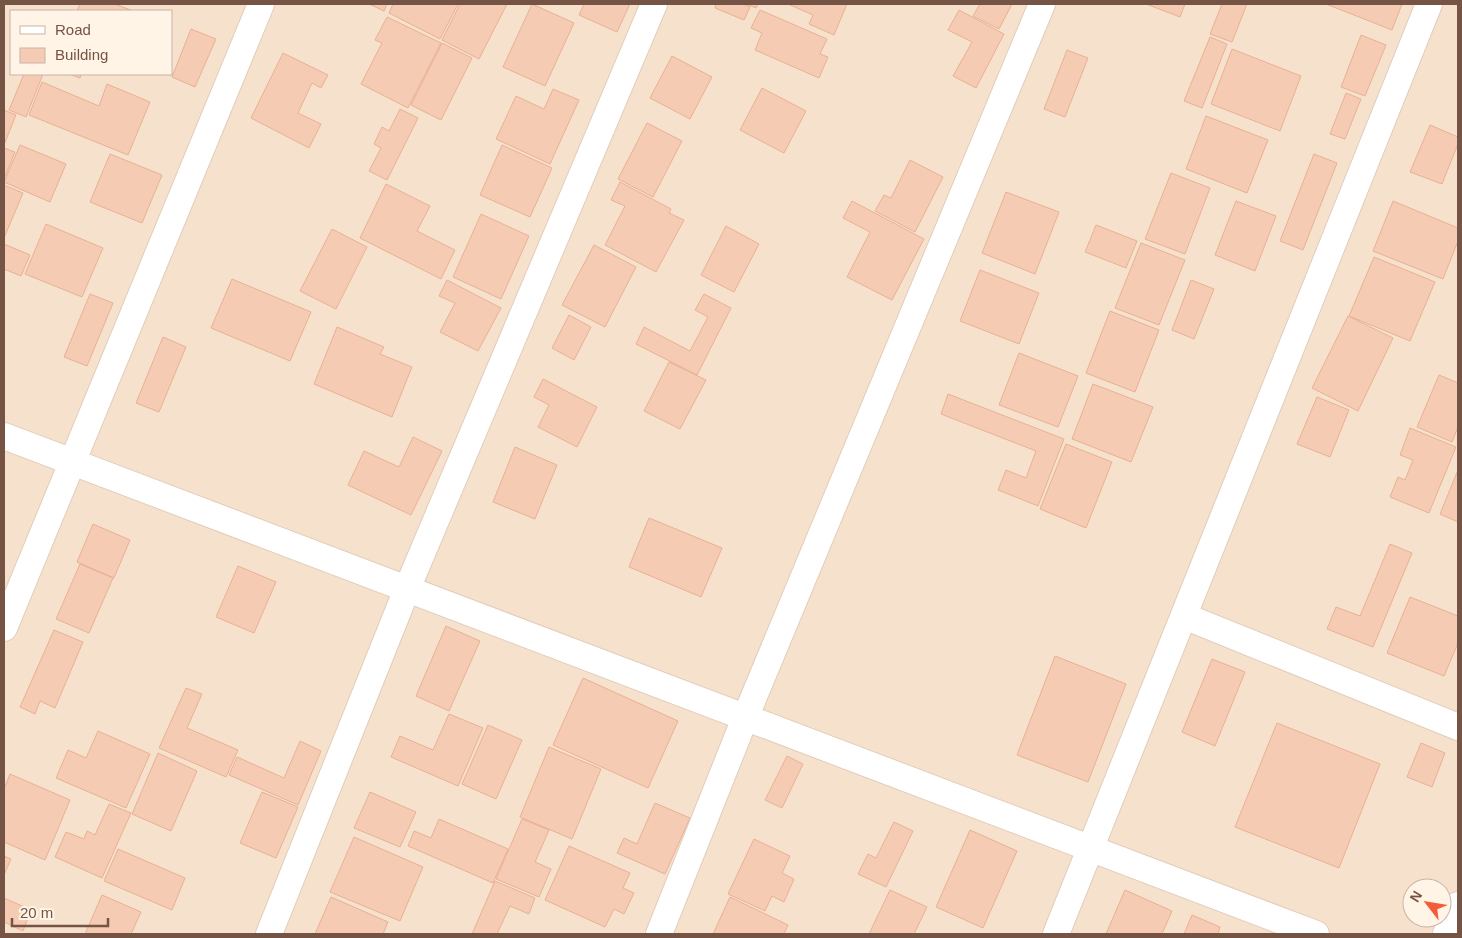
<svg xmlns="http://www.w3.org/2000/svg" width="1462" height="938" viewBox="0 0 1462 938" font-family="Helvetica,sans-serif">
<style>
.residential{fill:#f6e2cc;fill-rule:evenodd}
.building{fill:#f6cbb4;stroke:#e9b093}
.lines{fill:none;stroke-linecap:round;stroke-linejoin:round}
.minor-casing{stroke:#e2ccba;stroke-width:28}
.minor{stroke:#fff;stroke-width:26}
</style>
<rect width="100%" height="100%" fill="#fef0de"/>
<path class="residential" d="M 4,4 L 1458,4 L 1458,934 L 4,934 ZM 11,11 L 171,11 L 171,74 L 11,74 ZM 1412,888 L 1442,888 L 1442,918 L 1412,918 Z"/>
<g class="building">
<path d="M 80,4 L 115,4 L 133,11 L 77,11 Z"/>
<path d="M 369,4 L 387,4 L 384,11 Z"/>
<path d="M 393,4 L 458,4 L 440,39 L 389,13 Z"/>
<path d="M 460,4 L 507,4 L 479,59 L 442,40 Z"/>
<path d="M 532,4 L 574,23 L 545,86 L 503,67 Z"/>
<path d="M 584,4 L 630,4 L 617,32 L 579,15 Z"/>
<path d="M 716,4 L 743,4 L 750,7 L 744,20 L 715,8 Z"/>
<path d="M 746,4 L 758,4 L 756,8 Z"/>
<path d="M 788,4 L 847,4 L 834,35 L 809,24 L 813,15 Z"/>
<path d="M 980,4 L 1012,4 L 999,29 L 973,16 Z"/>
<path d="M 1146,4 L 1185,4 L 1180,17 Z"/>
<path d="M 1222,4 L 1247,4 L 1232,42 L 1210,34 Z"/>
<path d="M 1326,4 L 1402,4 L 1392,30 Z"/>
<path d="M 760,10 L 827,39 L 820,54 L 828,57 L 819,78 L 755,50 L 762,33 L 751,28 Z"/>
<path d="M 959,10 L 1004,34 L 976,88 L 953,76 L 972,42 L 948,30 Z"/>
<path d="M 387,17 L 441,43 L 408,108 L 361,84 L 382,43 L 375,40 Z"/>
<path d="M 191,29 L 216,39 L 195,87 L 172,77 Z"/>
<path d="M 1361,35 L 1386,45 L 1365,96 L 1341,87 Z"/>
<path d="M 1210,37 L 1227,44 L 1202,108 L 1184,101 Z"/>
<path d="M 442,43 L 472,58 L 441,120 L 411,105 Z"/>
<path d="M 1232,49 L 1301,76 L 1280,131 L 1211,104 Z"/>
<path d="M 1067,50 L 1088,58 L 1065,117 L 1044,109 Z"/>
<path d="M 283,53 L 328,75 L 321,88 L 312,83 L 298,113 L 321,124 L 309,148 L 251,118 Z"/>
<path d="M 672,56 L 712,77 L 690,119 L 650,98 Z"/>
<path d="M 24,74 L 43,74 L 26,117 L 9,110 Z"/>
<path d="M 69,74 L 81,74 L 80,78 Z"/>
<path d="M 42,82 L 99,106 L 107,84 L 150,102 L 128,155 L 29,115 Z"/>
<path d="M 762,88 L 806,111 L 784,153 L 740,130 Z"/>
<path d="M 553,89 L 579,100 L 550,164 L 496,139 L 516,96 L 544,109 Z"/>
<path d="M 1346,93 L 1361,99 L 1345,139 L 1330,134 Z"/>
<path d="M 400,109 L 418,118 L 387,180 L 369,171 L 381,148 L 374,144 L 382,127 L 389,131 Z"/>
<path d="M 4,110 L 16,115 L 4,145 Z"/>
<path d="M 1206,116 L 1268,140 L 1247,193 L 1186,169 Z"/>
<path d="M 647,123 L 682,141 L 653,197 L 618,179 Z"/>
<path d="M 1430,125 L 1458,137 L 1458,144 L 1442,184 L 1410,172 Z"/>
<path d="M 20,145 L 66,164 L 50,202 L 4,182 Z"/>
<path d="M 502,145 L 552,168 L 530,217 L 480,195 Z"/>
<path d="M 4,148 L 15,152 L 4,179 Z"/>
<path d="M 110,154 L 162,175 L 142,223 L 90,202 Z"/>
<path d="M 1314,154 L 1337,163 L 1303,250 L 1280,241 Z"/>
<path d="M 910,160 L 943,177 L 915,232 L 875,211 L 884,195 L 891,198 Z"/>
<path d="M 1171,173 L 1210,188 L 1185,254 L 1145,239 Z"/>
<path d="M 620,182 L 671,209 L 669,213 L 684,220 L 656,272 L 605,245 L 625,206 L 611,200 Z"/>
<path d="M 386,184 L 430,206 L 417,231 L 455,250 L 441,279 L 360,238 Z"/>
<path d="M 4,185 L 23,193 L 4,238 Z"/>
<path d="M 1006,192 L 1059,212 L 1035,274 L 982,253 Z"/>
<path d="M 852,201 L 924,239 L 892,300 L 847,277 L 870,232 L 843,218 Z"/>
<path d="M 1236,201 L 1276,216 L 1255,271 L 1215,255 Z"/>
<path d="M 1393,201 L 1458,228 L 1458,241 L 1443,279 L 1373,251 Z"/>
<path d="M 481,214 L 529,236 L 501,299 L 453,277 Z"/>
<path d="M 46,224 L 103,248 L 82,297 L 25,274 Z"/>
<path d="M 1096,225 L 1137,241 L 1126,268 L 1085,252 Z"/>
<path d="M 726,226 L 759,244 L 734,292 L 701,275 Z"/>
<path d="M 332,229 L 367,247 L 336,309 L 300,291 Z"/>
<path d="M 1141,243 L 1185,260 L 1159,325 L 1115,308 Z"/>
<path d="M 4,244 L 30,255 L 21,276 L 4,269 Z"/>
<path d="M 594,245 L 636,267 L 605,327 L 562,305 Z"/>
<path d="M 1374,257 L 1435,282 L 1410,341 L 1349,316 Z"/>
<path d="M 980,270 L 1039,293 L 1019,344 L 960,321 Z"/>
<path d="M 232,279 L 311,312 L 290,361 L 211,328 Z"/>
<path d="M 447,280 L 501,308 L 478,351 L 440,332 L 455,303 L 439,296 Z"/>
<path d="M 1191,280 L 1214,289 L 1194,339 L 1172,330 Z"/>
<path d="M 90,294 L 113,303 L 87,366 L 64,357 Z"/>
<path d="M 704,294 L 731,308 L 697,375 L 636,344 L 644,327 L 690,351 L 708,317 L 695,310 Z"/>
<path d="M 1110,311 L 1159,330 L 1135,392 L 1086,373 Z"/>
<path d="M 569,315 L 591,327 L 574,360 L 552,348 Z"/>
<path d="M 1348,316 L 1393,338 L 1358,411 L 1312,388 Z"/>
<path d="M 337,327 L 384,347 L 380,354 L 412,367 L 392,417 L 314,384 Z"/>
<path d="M 163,337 L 186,347 L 159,412 L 136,403 Z"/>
<path d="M 1019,353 L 1078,376 L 1058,427 L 999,405 Z"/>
<path d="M 669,362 L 706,380 L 680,429 L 644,411 Z"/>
<path d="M 1439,375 L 1458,383 L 1458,427 L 1452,442 L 1417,427 Z"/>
<path d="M 543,379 L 597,407 L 577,447 L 538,427 L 549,405 L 534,397 Z"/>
<path d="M 1093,384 L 1153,407 L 1131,462 L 1072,439 Z"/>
<path d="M 948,394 L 1064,439 L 1038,506 L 998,490 L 1006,470 L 1026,478 L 1036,451 L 941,414 Z"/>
<path d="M 1317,397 L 1349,410 L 1330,457 L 1297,444 Z"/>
<path d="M 1410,428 L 1456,447 L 1429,513 L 1390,497 L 1398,477 L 1405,480 L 1413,460 L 1400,455 Z"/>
<path d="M 413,437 L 442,451 L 411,515 L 348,485 L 364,451 L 399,467 Z"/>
<path d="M 1066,444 L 1112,462 L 1086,528 L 1040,509 Z"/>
<path d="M 515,447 L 557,465 L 535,519 L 493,502 Z"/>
<path d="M 1458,470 L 1458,522 L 1440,514 Z"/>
<path d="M 649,518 L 722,548 L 701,597 L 629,567 Z"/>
<path d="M 93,524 L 130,540 L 114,578 L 77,562 Z"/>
<path d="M 1390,544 L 1412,553 L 1373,647 L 1327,629 L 1336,607 L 1360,616 Z"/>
<path d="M 80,564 L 113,578 L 89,633 L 56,619 Z"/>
<path d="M 238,566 L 276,582 L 254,633 L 216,617 Z"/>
<path d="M 1410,597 L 1458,616 L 1458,643 L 1444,676 L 1387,653 Z"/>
<path d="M 446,626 L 480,641 L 449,711 L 416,696 Z"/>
<path d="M 54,630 L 83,642 L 55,708 L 40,701 L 35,714 L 20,707 Z"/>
<path d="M 1055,656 L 1126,684 L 1088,782 L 1017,755 Z"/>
<path d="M 1212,659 L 1245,672 L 1215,746 L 1182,732 Z"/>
<path d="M 583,678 L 678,721 L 648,788 L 553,745 Z"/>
<path d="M 186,688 L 202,694 L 187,728 L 238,750 L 226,777 L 159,748 Z"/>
<path d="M 449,714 L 483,728 L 458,786 L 391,757 L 400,736 L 433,750 Z"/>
<path d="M 1277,723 L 1380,764 L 1339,868 L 1235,827 Z"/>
<path d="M 488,725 L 522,740 L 496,799 L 462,784 Z"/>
<path d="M 98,731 L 150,754 L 126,808 L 56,778 L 68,750 L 86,758 Z"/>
<path d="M 300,741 L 321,751 L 298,805 L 229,775 L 237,757 L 284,778 Z"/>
<path d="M 1421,743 L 1445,753 L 1432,787 L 1407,777 Z"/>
<path d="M 549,747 L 601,769 L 572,839 L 520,817 Z"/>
<path d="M 158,753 L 197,771 L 171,831 L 132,814 Z"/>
<path d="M 787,756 L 803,764 L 782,808 L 765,800 Z"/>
<path d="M 10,774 L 70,800 L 45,860 L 4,842 L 4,789 Z"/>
<path d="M 262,792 L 298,807 L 276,858 L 240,843 Z"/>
<path d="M 370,792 L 416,812 L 400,847 L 354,828 Z"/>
<path d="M 655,803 L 690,818 L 665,874 L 617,853 L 624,838 L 637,844 Z"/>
<path d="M 109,804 L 131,813 L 102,878 L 55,857 L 66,832 L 84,839 L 87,831 L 95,835 Z"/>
<path d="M 439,819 L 508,849 L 493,883 L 408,846 L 414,831 L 431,838 Z"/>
<path d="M 522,819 L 549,830 L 535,862 L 551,869 L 539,897 L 496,879 Z"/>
<path d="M 894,822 L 913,831 L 886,887 L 858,874 L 868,854 L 876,858 Z"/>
<path d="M 970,830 L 1017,851 L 983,928 L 936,907 Z"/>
<path d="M 354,837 L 423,867 L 400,921 L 330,892 Z"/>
<path d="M 754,839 L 790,856 L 782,873 L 794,879 L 784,902 L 772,896 L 765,911 L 728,894 Z"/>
<path d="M 569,846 L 630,873 L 623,888 L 634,893 L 624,914 L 614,909 L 605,927 L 545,900 Z"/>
<path d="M 118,849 L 185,878 L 172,910 L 104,881 Z"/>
<path d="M 4,856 L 11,859 L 4,875 Z"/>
<path d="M 495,881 L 535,898 L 529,914 L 510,906 L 497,934 L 472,934 Z"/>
<path d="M 890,890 L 927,907 L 914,934 L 869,934 Z"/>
<path d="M 1125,890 L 1172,911 L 1162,934 L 1106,934 Z"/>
<path d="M 102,895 L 141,912 L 131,934 L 85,934 Z"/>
<path d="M 331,897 L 388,922 L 383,934 L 315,934 Z"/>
<path d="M 730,897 L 788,925 L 784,934 L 713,934 Z"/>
<path d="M 4,898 L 31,910 L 23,931 L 4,922 Z"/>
<path d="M 1192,915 L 1220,927 L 1218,934 L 1184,934 Z"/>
</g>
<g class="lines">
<g class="minor-casing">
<g id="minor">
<path d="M 4,436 L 1316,934"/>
<path d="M 1184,616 L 1458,727"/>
<path d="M 4,628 L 261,4"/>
<path d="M 269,934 L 407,589 L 654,4"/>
<path d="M 659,934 L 745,718 L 1042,4"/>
<path d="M 1056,934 L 1429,4"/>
<path d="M 1446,934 L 1458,905"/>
</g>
</g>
<use href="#minor" class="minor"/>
</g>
<rect width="1462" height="938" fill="none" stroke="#765445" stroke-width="10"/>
<rect x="10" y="10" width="162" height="65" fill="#fff4e6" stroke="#c8b4a6"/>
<rect x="20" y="26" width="25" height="8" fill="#ffffff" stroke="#c8b4a6"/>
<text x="55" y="35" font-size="15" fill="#765445">Road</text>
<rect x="20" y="48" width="25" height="15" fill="#f6cbb4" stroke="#c8b4a6"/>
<text x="55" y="60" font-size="15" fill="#765445">Building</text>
<g transform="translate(1427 903) rotate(301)"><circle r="24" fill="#fff4e6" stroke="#c8b4a6"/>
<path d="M0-4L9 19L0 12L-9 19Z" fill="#f35b39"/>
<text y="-8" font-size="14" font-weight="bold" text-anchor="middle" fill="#765445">N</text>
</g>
<path d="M12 918v8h96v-8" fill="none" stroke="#765445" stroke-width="2.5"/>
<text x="20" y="918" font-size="15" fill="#765445" stroke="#fff4e6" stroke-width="4" paint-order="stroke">20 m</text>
</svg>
